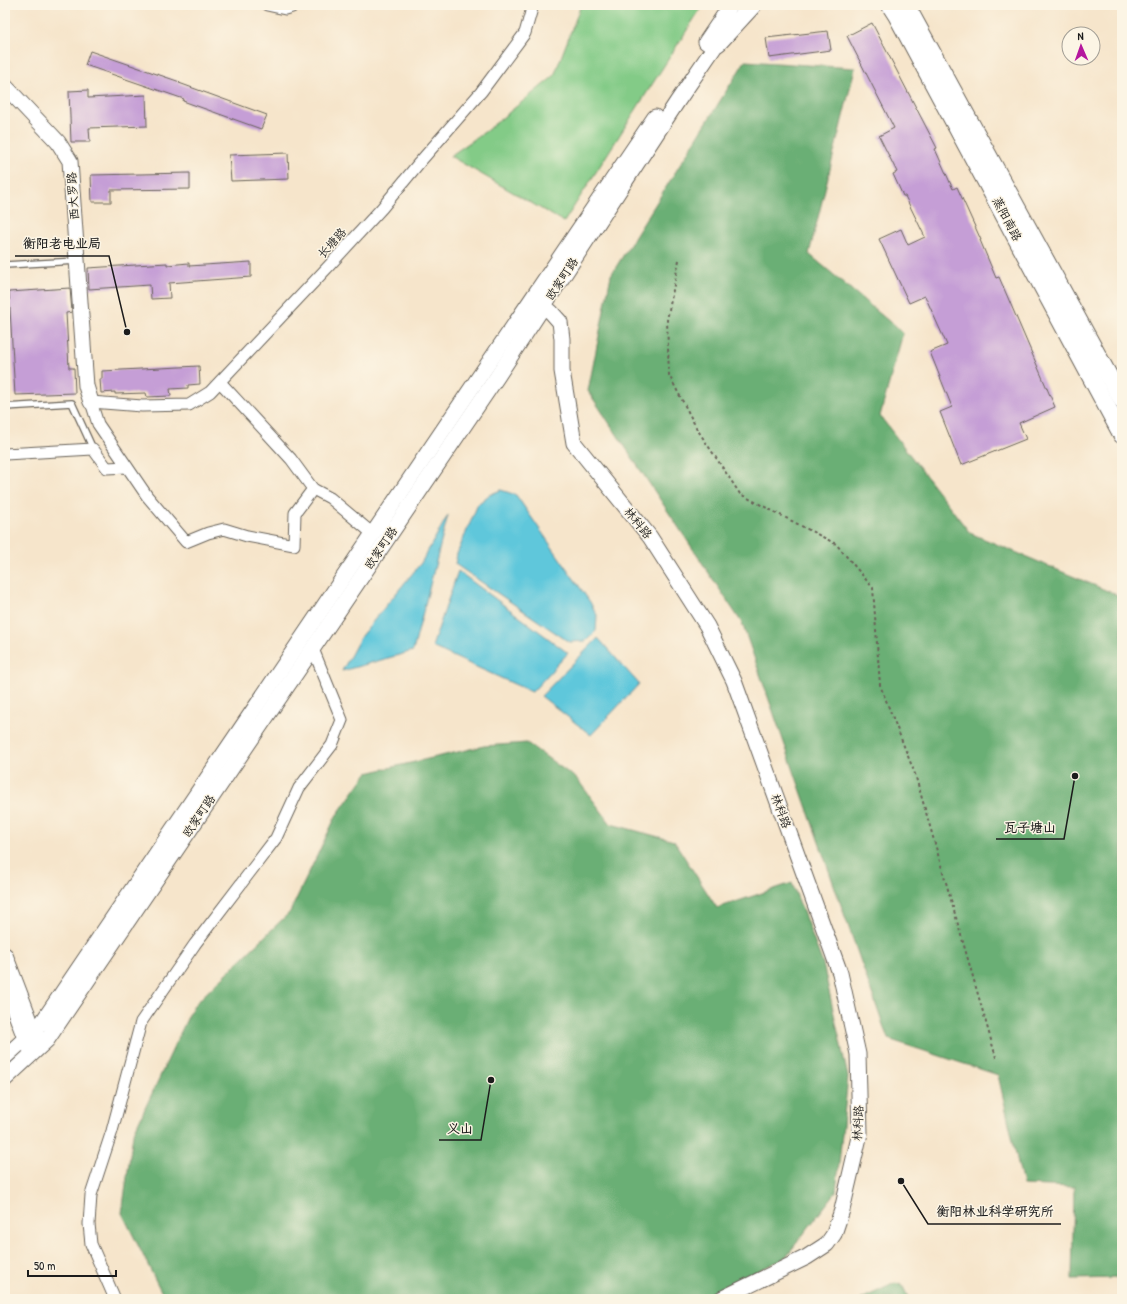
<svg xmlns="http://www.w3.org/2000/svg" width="1127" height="1304" viewBox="0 0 1127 1304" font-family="'Patrick Hand','LXGW WenKai TC',sans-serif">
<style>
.green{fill:#83cb87;stroke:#507452}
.forest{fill:#6aaf74;stroke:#436648}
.water{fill:#5fc7db;stroke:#3e727c}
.building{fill:#c59ed6}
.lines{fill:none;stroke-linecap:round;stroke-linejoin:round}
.lane-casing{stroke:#686259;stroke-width:8}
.street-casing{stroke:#686259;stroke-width:13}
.secondary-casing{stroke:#686259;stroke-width:17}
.primary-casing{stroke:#686259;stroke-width:19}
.path{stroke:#686259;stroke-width:2;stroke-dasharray:3 3;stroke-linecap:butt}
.lane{stroke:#fff;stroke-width:5.5}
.street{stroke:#fff;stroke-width:11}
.secondary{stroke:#fff;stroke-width:15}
.primary{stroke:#fff;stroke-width:17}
.labels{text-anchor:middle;stroke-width:3;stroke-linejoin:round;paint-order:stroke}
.street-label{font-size:12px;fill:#1c1c1c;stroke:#fcf5e5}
.leader{fill:none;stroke:#1c1c1c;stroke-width:1.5}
.callout-dot{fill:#1c1c1c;stroke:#fcf5e5;stroke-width:1.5}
.callout-label{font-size:13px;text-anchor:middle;font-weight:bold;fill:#1c1c1c;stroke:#fcf5e5;stroke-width:3;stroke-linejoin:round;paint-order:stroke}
</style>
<rect width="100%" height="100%" fill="#fcf5e5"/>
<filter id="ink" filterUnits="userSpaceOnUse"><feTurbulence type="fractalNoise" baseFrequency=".025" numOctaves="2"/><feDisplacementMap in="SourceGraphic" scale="8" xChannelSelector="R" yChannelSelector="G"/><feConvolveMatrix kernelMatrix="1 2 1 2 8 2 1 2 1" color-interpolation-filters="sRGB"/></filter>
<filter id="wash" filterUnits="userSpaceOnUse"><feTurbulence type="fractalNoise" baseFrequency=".012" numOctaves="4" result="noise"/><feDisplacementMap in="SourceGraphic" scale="16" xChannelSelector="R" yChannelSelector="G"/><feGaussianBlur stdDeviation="0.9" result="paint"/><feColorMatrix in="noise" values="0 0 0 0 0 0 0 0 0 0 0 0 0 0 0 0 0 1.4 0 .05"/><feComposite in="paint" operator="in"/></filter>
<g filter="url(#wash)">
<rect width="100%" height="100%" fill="#f6e5cb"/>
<path class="green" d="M 581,5 L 703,5 L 564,222 L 450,156 L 486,131 L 554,76 Z"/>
<g class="forest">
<path d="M 745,61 L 855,68 L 809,254 L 903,333 L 880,416 L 970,533 L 1122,597 L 1122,1278 L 1072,1279 L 1074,1187 L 1023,1185 L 998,1075 L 888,1039 L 742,623 L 588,391 L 611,275 Z"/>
<path d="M 527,743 L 577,779 L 611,824 L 674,841 L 717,908 L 792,883 L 823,964 L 848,1077 L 836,1192 L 785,1258 L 699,1299 L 165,1299 L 122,1213 L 133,1134 L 193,1006 L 290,912 L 336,816 L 367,773 L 484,746 Z"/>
<path d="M 895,1283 L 902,1285 L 909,1299 L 861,1299 Z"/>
</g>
<g class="water">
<path d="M 501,490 L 516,495 L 590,602 L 597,615 L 596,631 L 586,641 L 569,642 L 455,564 L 457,554 L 478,504 L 489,495 Z"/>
<path d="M 448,515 L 413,651 L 342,671 L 361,636 L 421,563 Z"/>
<path d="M 458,571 L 568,653 L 532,692 L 432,647 Z"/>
<path d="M 598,638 L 639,684 L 591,735 L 541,696 Z"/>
</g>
<g id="blocks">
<g class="building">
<path d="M 872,23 L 937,148 L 935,149 L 953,189 L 957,187 L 981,240 L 980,240 L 996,278 L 999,277 L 1055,407 L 1019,423 L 1026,439 L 961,465 L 940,412 L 952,407 L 930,352 L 947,345 L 925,296 L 909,303 L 879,239 L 901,229 L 908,245 L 925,237 L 905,196 L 903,196 L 893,174 L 897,172 L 879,136 L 894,128 L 847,36 Z"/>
<path d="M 828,31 L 831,50 L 769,58 L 766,38 Z"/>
<path d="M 90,51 L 180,82 L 179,83 L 267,115 L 261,129 L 183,101 L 184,99 L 85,65 Z"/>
<path d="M 88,90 L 88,98 L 146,95 L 147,126 L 89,128 L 90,142 L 71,142 L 69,91 Z"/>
<path d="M 288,153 L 289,179 L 231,181 L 229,155 Z"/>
<path d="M 190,173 L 190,189 L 111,190 L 111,202 L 92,202 L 91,175 Z"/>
<path d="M 251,262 L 251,277 L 169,283 L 170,298 L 151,299 L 150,285 L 89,289 L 88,268 L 167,263 L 167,265 L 189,263 L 189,266 Z"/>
<path d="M 70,288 L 72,312 L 66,313 L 69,368 L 74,368 L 75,393 L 15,395 L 9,292 Z"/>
<path d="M 199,366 L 200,384 L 188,385 L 188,388 L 170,389 L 171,396 L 147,397 L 146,393 L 115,394 L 115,392 L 101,393 L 100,379 L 102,379 L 102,371 Z"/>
</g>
</g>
</g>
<g filter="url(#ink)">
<use href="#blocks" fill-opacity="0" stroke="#686259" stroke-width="1"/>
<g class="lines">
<g class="lane-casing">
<g id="lane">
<path d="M 5,265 L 77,261"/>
<path d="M 5,407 L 72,403 L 93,449"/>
</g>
</g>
<g class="street-casing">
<g id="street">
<path d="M 267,5 L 285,9 L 292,7 L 293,5"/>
<path d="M 220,382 L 291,459 L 313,489 L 330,498 L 373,534"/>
<path d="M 5,454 L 93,449 L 107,468 L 127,467"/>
<path d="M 313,489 L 295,513 L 294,545 L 247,536 L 224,529 L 208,533 L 186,542 L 147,496 L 98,424 L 91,402 L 142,406 L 189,405 L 210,392 L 327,268 L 382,208 L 419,163 L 481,92 L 525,33 L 533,5"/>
<path d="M 115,1299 L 91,1244 L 89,1224 L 91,1195 L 112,1131 L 141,1022 L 195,944 L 276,838 L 299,788 L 332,745 L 342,720 L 313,649"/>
</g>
</g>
<g class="secondary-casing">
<g id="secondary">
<path d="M 706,42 L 731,5"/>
<path d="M 5,86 L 58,142 L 70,161 L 86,386 L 91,402"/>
<path d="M 544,306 L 551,312 L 560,322 L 562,339 L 562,371 L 574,443 L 650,537 L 707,626 L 734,681 L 840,973 L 858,1054 L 860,1133 L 842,1210 L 834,1234 L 827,1244 L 807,1257 L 721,1299"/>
<path d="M 5,955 L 34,1031 L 39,1039"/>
<path d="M 5,985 L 28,1046"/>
<path d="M 5,1057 L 41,1024 L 655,117"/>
<path d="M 5,1079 L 47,1040 L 497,377 L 677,102 L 724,33"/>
</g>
</g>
<g class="primary-casing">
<g id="primary">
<path d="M 890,5 L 897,16 L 1122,435"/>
<path d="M 906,5 L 1122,400"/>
<path d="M 718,43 L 753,5"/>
</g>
</g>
<path class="path" d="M 679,260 L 667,320 L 669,375 L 697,429 L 740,494 L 836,544 L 873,588 L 880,685 L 915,774 L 997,1061"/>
<use href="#lane" class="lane"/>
<use href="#street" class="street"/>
<use href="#secondary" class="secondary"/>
<use href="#primary" class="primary"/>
</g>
</g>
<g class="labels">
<g class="street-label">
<text transform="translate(73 196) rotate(-94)" y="4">西大罗路</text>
<text transform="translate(1007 219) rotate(62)" y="4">蒸阳南路</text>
<text transform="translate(332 243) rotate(-48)" y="4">长塘路</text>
<text transform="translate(562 279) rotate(-57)" y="4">欧家町路</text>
<text transform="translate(638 523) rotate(51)" y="4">林科路</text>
<text transform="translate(381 548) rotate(-56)" y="4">欧家町路</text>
<text transform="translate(781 811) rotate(70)" y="4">林科路</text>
<text transform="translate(199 816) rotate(-56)" y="4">欧家町路</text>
<text transform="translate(858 1123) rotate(-87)" y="4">林科路</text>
</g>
</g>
<path class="leader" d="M127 332L109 256H15M1075 776L1064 839H996M491 1080L481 1140H439M901 1181L928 1224H1061"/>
<g class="callout-dot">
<circle cx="127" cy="332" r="4"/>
<circle cx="1075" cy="776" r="4"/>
<circle cx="491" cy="1080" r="4"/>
<circle cx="901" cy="1181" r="4"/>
</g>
<g class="callout-label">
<text x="62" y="248">衡阳老电业局</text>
<text x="1030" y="832">瓦子塘山</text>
<text x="460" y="1133">义山</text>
<text x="995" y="1216">衡阳林业科学研究所</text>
</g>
<rect width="1127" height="1304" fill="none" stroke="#fcf5e5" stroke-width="20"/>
<g transform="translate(1081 46) rotate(358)"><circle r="19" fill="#fcf5e5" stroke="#a29e95"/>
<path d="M0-3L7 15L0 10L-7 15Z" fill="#b5179e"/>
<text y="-6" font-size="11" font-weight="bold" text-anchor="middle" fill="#1c1c1c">N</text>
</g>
<path d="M28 1270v6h88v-6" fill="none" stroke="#1c1c1c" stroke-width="2"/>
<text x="34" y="1270" font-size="12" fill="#1c1c1c" stroke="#fcf5e5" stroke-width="3" paint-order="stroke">50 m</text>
</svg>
